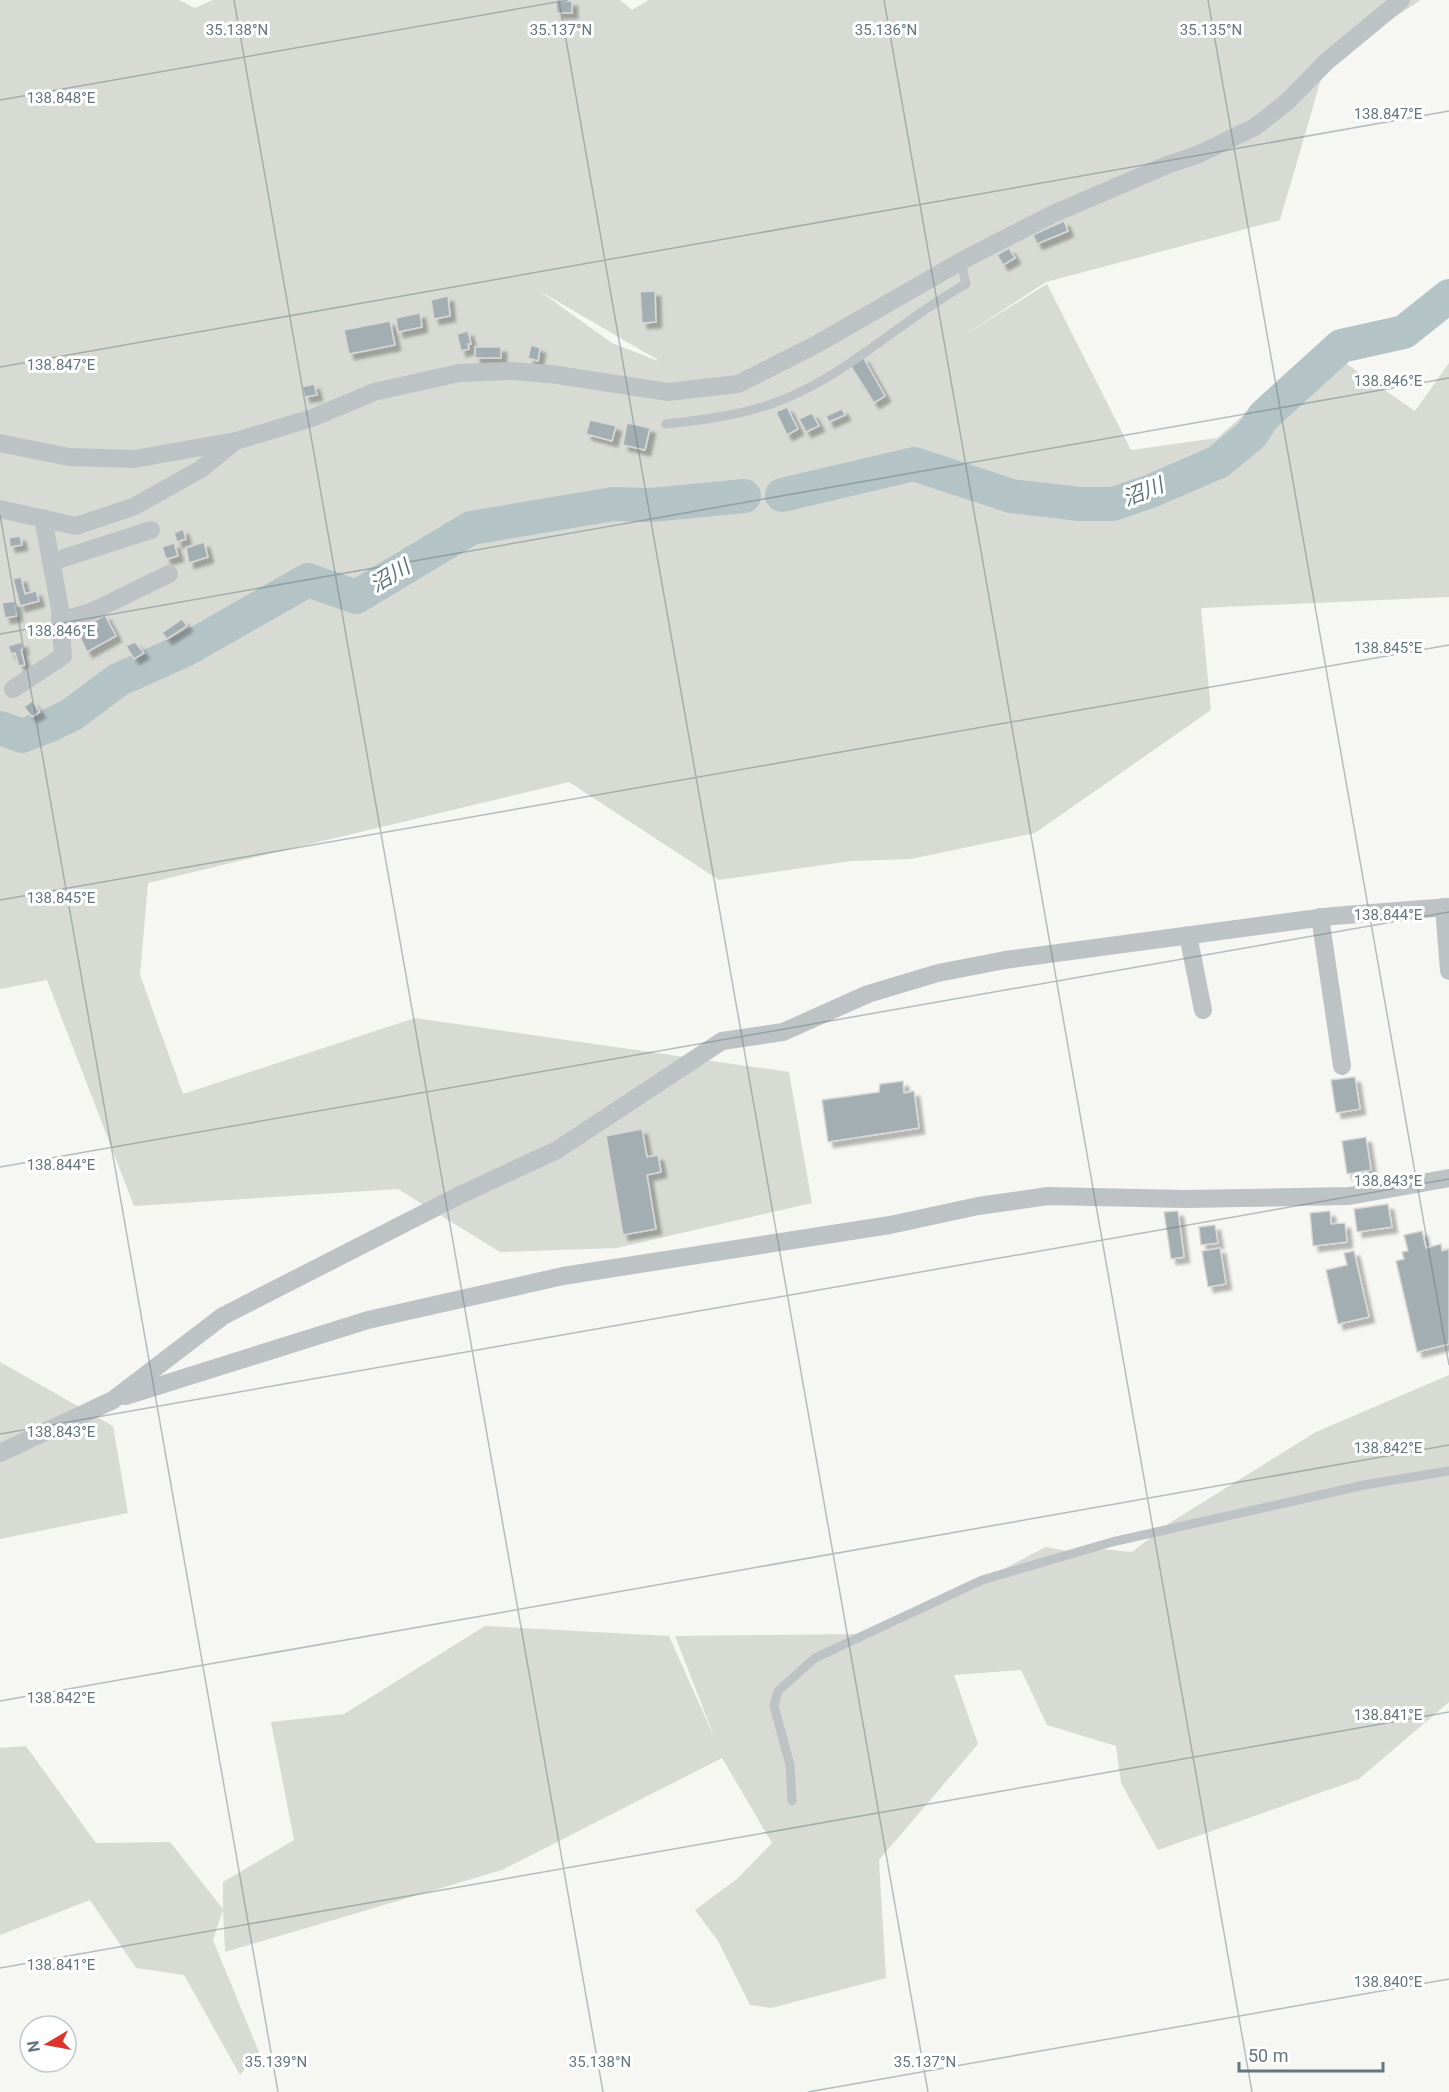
<svg xmlns="http://www.w3.org/2000/svg" width="1449" height="2092" viewBox="0 0 1449 2092" font-family="Roboto,'Noto Sans JP',sans-serif">
<style>
.green{fill:#d7dbd3;fill-rule:evenodd}
.lines{fill:none;stroke-linecap:round;stroke-linejoin:round}
.river{stroke:#b4c3c5;stroke-width:34}
.building{fill:#a2aeb1;stroke:#d8d7d6;stroke-width:1.5;filter:url(#shadow)}
.lane{stroke:#bdc3c5;stroke-width:9}
.street{stroke:#bdc3c5;stroke-width:18}
.ticks{fill:none;stroke:#63777d;stroke-width:1.5;stroke-opacity:0.45}
.labels{text-anchor:middle;stroke-width:6;stroke-linejoin:round;paint-order:stroke}
.water-label{font-size:21px;font-style:italic;fill:#5e7678;stroke:#fff}
.ticks-label{font-size:15px;text-anchor:middle;fill:#63777d;stroke:#fff;stroke-width:6;stroke-linejoin:round;paint-order:stroke}
</style>
<defs>
<filter id="shadow"><feDropShadow dx="5.5" dy="5.5" stdDeviation="1.5" flood-color="#0004"/></filter>
</defs>
<rect width="100%" height="100%" fill="#f6f6f3"/>
<g class="green">
<path d="M 0,0 L 179,0 L 195,8 L 213,0 L 620,0 L 632,10 L 649,0 L 1421,0 L 1326,62 L 1280,220 L 1046,282 L 960,338 L 1047,284 L 1131,450 L 1217,438 L 1322,347 L 1415,411 L 1449,363 L 1449,597 L 1201,608 L 1211,710 L 1035,833 L 911,859 L 851,861 L 719,880 L 569,782 L 148,883 L 140,975 L 183,1094 L 415,1018 L 789,1072 L 812,1203 L 617,1248 L 500,1252 L 398,1189 L 134,1206 L 47,980 L 0,989 ZM 538,290 L 658,360 L 658,361 L 612,343 Z"/>
<path d="M 0,1362 L 113,1426 L 128,1513 L 0,1539 Z"/>
<path d="M 1449,1375 L 1449,1702 L 1359,1779 L 1158,1850 L 1121,1783 L 1116,1746 L 1047,1725 L 1021,1670 L 954,1675 L 978,1744 L 879,1860 L 886,1978 L 771,2008 L 750,2005 L 718,1941 L 695,1910 L 737,1879 L 772,1843 L 722,1758 L 502,1870 L 225,1952 L 223,1910 L 213,1940 L 259,2052 L 240,2075 L 184,1975 L 136,1968 L 90,1900 L 0,1935 L 0,1748 L 26,1746 L 96,1843 L 170,1842 L 223,1909 L 223,1882 L 294,1840 L 271,1722 L 344,1714 L 485,1626 L 669,1636 L 715,1739 L 675,1636 L 864,1634 L 974,1584 L 1046,1547 L 1077,1553 L 1091,1548 L 1132,1552 L 1168,1524 L 1316,1432 Z"/>
</g>
<g class="lines">
<g class="river">
<path d="M 782,495 L 914,464 L 1011,496 L 1080,504 L 1113,504 L 1151,491 L 1218,462 L 1251,435 L 1264,416 L 1341,346 L 1404,332 L 1449,296"/>
<path d="M 0,728 L 22,736 L 48,726 L 71,715 L 118,680 L 185,650 L 308,580 L 356,597 L 471,528 L 613,504 L 651,505 L 744,496"/>
</g>
</g>
<g class="building">
<path d="M 556,1 L 572,1 L 572,13 L 557,13 Z"/>
<path d="M 1064,221 L 1068,231 L 1037,244 L 1033,235 Z"/>
<path d="M 1009,248 L 1015,258 L 1003,265 L 997,255 Z"/>
<path d="M 655,291 L 656,322 L 642,323 L 640,292 Z"/>
<path d="M 448,296 L 450,316 L 434,319 L 431,300 Z"/>
<path d="M 420,313 L 422,327 L 398,332 L 396,318 Z"/>
<path d="M 390,321 L 395,345 L 349,354 L 344,330 Z"/>
<path d="M 468,331 L 471,344 L 468,344 L 469,349 L 461,351 L 457,334 Z"/>
<path d="M 531,345 L 540,348 L 538,361 L 528,358 Z"/>
<rect x="475" y="347" width="26" height="11"/>
<path d="M 863,357 L 885,396 L 874,403 L 850,365 Z"/>
<path d="M 314,384 L 317,395 L 305,397 L 302,387 Z"/>
<path d="M 787,407 L 798,429 L 787,435 L 776,412 Z"/>
<path d="M 842,409 L 845,415 L 829,422 L 826,416 Z"/>
<path d="M 812,413 L 819,426 L 806,432 L 799,419 Z"/>
<path d="M 590,420 L 616,426 L 612,441 L 586,434 Z"/>
<path d="M 627,423 L 650,428 L 645,450 L 623,445 Z"/>
<path d="M 183,529 L 186,539 L 177,542 L 174,533 Z"/>
<path d="M 20,536 L 22,545 L 10,547 L 9,538 Z"/>
<path d="M 204,542 L 208,557 L 189,563 L 186,548 Z"/>
<path d="M 174,543 L 178,556 L 166,559 L 162,547 Z"/>
<path d="M 21,577 L 25,594 L 36,591 L 39,601 L 20,606 L 13,579 Z"/>
<path d="M 15,601 L 17,616 L 5,618 L 2,603 Z"/>
<path d="M 105,615 L 116,636 L 87,652 L 77,631 Z"/>
<path d="M 182,619 L 187,626 L 167,639 L 162,633 Z"/>
<path d="M 22,642 L 23,649 L 21,650 L 25,665 L 19,666 L 15,653 L 11,654 L 8,646 Z"/>
<path d="M 135,642 L 144,653 L 134,659 L 126,646 Z"/>
<path d="M 32,701 L 40,712 L 32,717 L 24,707 Z"/>
<path d="M 1355,1077 L 1360,1109 L 1336,1113 L 1331,1080 Z"/>
<path d="M 903,1081 L 904,1093 L 914,1091 L 919,1128 L 828,1142 L 822,1100 L 879,1092 L 880,1084 Z"/>
<path d="M 642,1129 L 647,1157 L 658,1155 L 661,1172 L 647,1175 L 656,1229 L 623,1235 L 606,1136 Z"/>
<path d="M 1366,1137 L 1371,1170 L 1347,1174 L 1342,1141 Z"/>
<path d="M 1388,1204 L 1392,1227 L 1357,1232 L 1354,1209 Z"/>
<path d="M 1178,1211 L 1184,1257 L 1171,1259 L 1164,1212 Z"/>
<path d="M 1330,1211 L 1331,1224 L 1345,1223 L 1347,1242 L 1313,1246 L 1310,1213 Z"/>
<path d="M 1215,1225 L 1218,1243 L 1201,1245 L 1199,1227 Z"/>
<path d="M 1422,1231 L 1426,1248 L 1441,1244 L 1442,1251 L 1449,1249 L 1449,1344 L 1417,1352 L 1396,1261 L 1404,1259 L 1402,1252 L 1408,1251 L 1404,1235 Z"/>
<path d="M 1220,1248 L 1226,1284 L 1208,1287 L 1202,1251 Z"/>
<path d="M 1354,1251 L 1369,1317 L 1338,1324 L 1326,1270 L 1347,1265 L 1344,1253 Z"/>
</g>
<g class="lines">
<g class="lane">
<path d="M 666,424 C 712,419 758,413 800,392 C 859,364 908,316 966,284 L 961,262"/>
<path d="M 792,1801 L 790,1765 L 774,1706 L 778,1691 L 815,1658 L 982,1580 L 1112,1542 L 1364,1485 L 1449,1471"/>
</g>
<g class="street">
<path d="M 0,443 L 69,457 L 134,459 L 236,441 L 312,418 L 374,392 L 459,373 L 511,371 L 551,374 L 668,392 L 738,384 L 817,344 L 965,259 L 1053,214 L 1167,165 L 1197,155 L 1255,127 L 1288,101 L 1326,62 L 1401,0"/>
<path d="M 0,509 L 76,526 L 133,507 L 201,469 L 234,442"/>
<path d="M 51,562 L 151,530"/>
<path d="M 60,621 L 93,611 L 169,574"/>
<path d="M 13,689 L 63,656 L 60,609 L 43,518"/>
<path d="M 1444,907 L 1449,971"/>
<path d="M 1320,917 L 1342,1066"/>
<path d="M 1188,935 L 1203,1010"/>
<path d="M 126,1396 L 368,1320 L 563,1276 L 890,1225 L 978,1206 L 1048,1196 L 1185,1199 L 1349,1196 L 1449,1178"/>
<path d="M 0,1453 L 113,1400 L 223,1316 L 458,1196 L 557,1150 L 722,1041 L 783,1032 L 868,994 L 938,973 L 1005,960 L 1333,916 L 1449,907"/>
</g>
</g>
<path class="ticks" d="M 234,0 L 603,2092M 559,0 L 928,2092M 884,0 L 1252,2092M 1208,0 L 1449,1365M 0,100 L 568,0M 0,367 L 1449,111M 0,515 L 278,2092M 0,634 L 1449,378M 0,900 L 1449,645M 0,1167 L 1449,912M 0,1434 L 1449,1179M 0,1701 L 1449,1445M 0,1968 L 1449,1712M 808,2092 L 1449,1979"/>
<g class="labels">
<g class="water-label">
<text transform="translate(1143 492) rotate(-22)" y="7">沼川</text>
<text transform="translate(390 576) rotate(-31)" y="7">沼川</text>
</g>
</g>
<g class="ticks-label">
<text x="237" y="35">35.138°N</text>
<text x="561" y="35">35.137°N</text>
<text x="886" y="35">35.136°N</text>
<text x="1211" y="35">35.135°N</text>
<text x="61" y="103">138.848°E</text>
<text x="1388" y="119">138.847°E</text>
<text x="61" y="370">138.847°E</text>
<text x="1388" y="386">138.846°E</text>
<text x="61" y="636">138.846°E</text>
<text x="1388" y="653">138.845°E</text>
<text x="61" y="903">138.845°E</text>
<text x="1388" y="920">138.844°E</text>
<text x="61" y="1170">138.844°E</text>
<text x="1388" y="1186">138.843°E</text>
<text x="61" y="1437">138.843°E</text>
<text x="1388" y="1453">138.842°E</text>
<text x="61" y="1703">138.842°E</text>
<text x="1388" y="1720">138.841°E</text>
<text x="61" y="1970">138.841°E</text>
<text x="1388" y="1987">138.840°E</text>
<text x="276" y="2067">35.139°N</text>
<text x="600" y="2067">35.138°N</text>
<text x="925" y="2067">35.137°N</text>
</g>
<g transform="translate(48 2044) rotate(260)"><circle r="28" fill="#ffffff" stroke="#c1c9cb" stroke-width="1.5"/>
<path d="M0-4.5L10 22L0 15L-10 22Z" fill="#db352e"/>
<text y="-9" font-size="16" font-weight="bold" text-anchor="middle" fill="#63777d">N</text>
</g>
<path d="M1239 2062v9h144v-9" fill="none" stroke="#63777d" stroke-width="3"/>
<text x="1248" y="2062" font-size="18" fill="#63777d" stroke="#ffffff" stroke-width="4.5" paint-order="stroke">50 m</text>
</svg>
